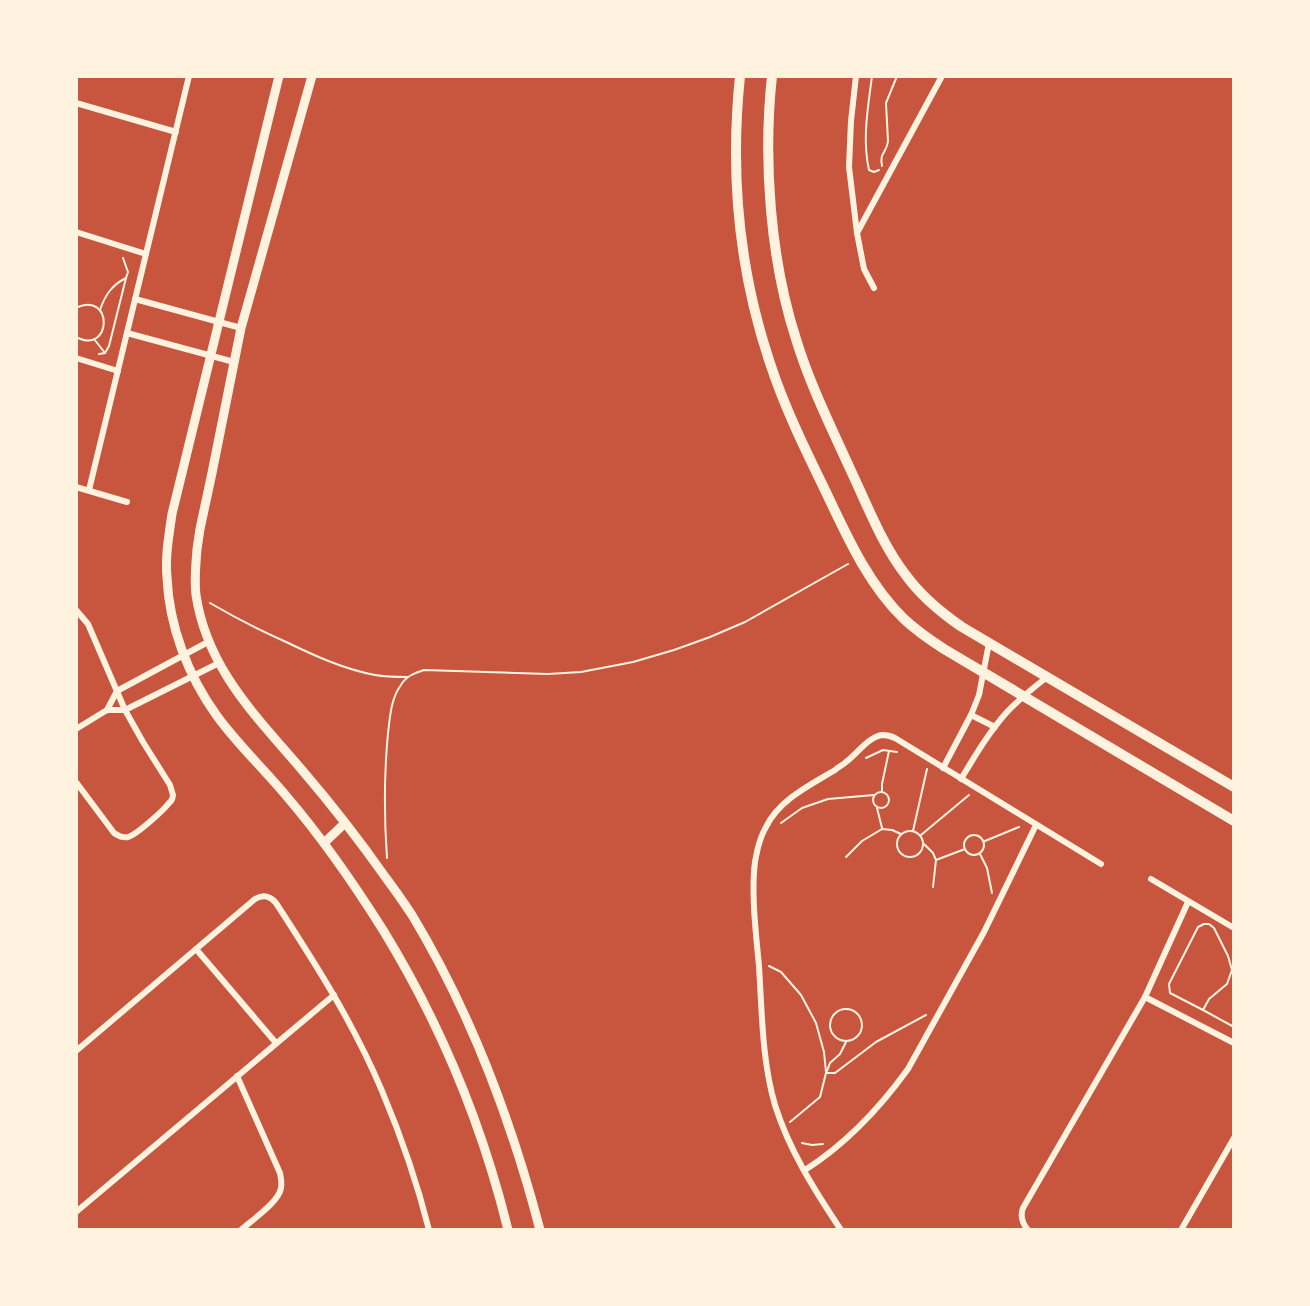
<svg xmlns="http://www.w3.org/2000/svg" width="1310" height="1306" viewBox="0 0 1310 1306" font-family="Inter,sans-serif">
<style>
.lines{fill:none;stroke-linecap:round;stroke-linejoin:round}
.path{stroke:#fff3e0;stroke-width:2}
.minor{stroke:#fff3e0;stroke-width:6}
.tertiary{stroke:#fff3e0;stroke-width:9}
.secondary{stroke:#fff3e0;stroke-width:10}
</style>
<rect width="100%" height="100%" fill="#c8553d"/>
<g class="lines">
<g class="path">
<path d="M 872,76 C 868,108 862,139 869,170 L 874,172 L 879,170"/>
<path d="M 882,166 C 879,152 887,153 888,141 L 886,103 L 897,76"/>
<path d="M 76,308 C 114,290 112,356 76,337"/>
<path d="M 100,310 C 105,295 112,285 126,278"/>
<path d="M 94,339 L 105,353"/>
<path d="M 99,354 L 105,353 L 109,346 L 126,278 L 128,272 L 123,258"/>
<path d="M 210,603 C 234,617 259,630 284,641 C 313,655 343,669 375,675 C 386,677 397,677 408,677"/>
<path d="M 866,758 L 883,750 L 897,752"/>
<circle cx="881" cy="800" r="8"/>
<path d="M 882,792 L 882,784 L 889,751"/>
<path d="M 877,808 L 882,828"/>
<path d="M 781,823 L 802,808 L 828,799 L 874,795"/>
<circle cx="910" cy="844" r="13"/>
<path d="M 913,831 L 927,769"/>
<circle cx="974" cy="845" r="10"/>
<path d="M 921,835 L 969,795"/>
<path d="M 985,841 L 1019,827"/>
<path d="M 924,844 L 933,853 L 936,860 L 965,849"/>
<path d="M 980,854 L 987,868 L 992,893"/>
<path d="M 846,857 L 862,841 L 882,829 L 892,830 L 901,834"/>
<path d="M 387,858 C 384,816 384,775 388,733 C 390,717 391,698 401,685 C 406,676 415,673 424,670 L 548,674 L 581,672 L 633,662 L 674,650 L 710,637 L 745,622 L 848,564"/>
<path d="M 933,887 L 936,860"/>
<path d="M 1204,924 L 1209,924 L 1214,928 L 1228,956 L 1232,970 L 1227,984 L 1209,999 L 1203,1010 L 1170,993 L 1169,984 L 1198,927 Z"/>
<path d="M 769,966 L 781,972 L 801,995 L 816,1023 L 824,1052 L 826,1072"/>
<circle cx="846" cy="1025" r="16"/>
<path d="M 1203,1010 L 1234,1027"/>
<path d="M 827,1071 L 830,1063 L 840,1054 L 846,1042"/>
<path d="M 790,1122 L 820,1097 L 826,1073 L 835,1073 L 876,1042 L 926,1015"/>
<path d="M 802,1143 L 812,1145 L 823,1144"/>
</g>
<g class="minor">
<path d="M 856,76 L 851,121 L 849,167 L 857,233 L 864,269 L 874,288"/>
<path d="M 76,103 L 176,132"/>
<path d="M 76,232 L 146,254"/>
<path d="M 857,233 L 942,76"/>
<path d="M 135,299 L 241,328"/>
<path d="M 127,333 L 234,362"/>
<path d="M 76,358 L 118,371"/>
<path d="M 76,487 L 127,502"/>
<path d="M 89,490 L 189,76"/>
<path d="M 76,610 L 88,624 L 125,710 L 143,742 L 170,785 L 173,795 C 172,799 173,800 169,803 C 163,811 136,835 128,837 C 122,838 119,836 114,833 L 76,782"/>
<path d="M 107,710 L 117,691 L 208,642"/>
<path d="M 971,715 L 995,727"/>
<path d="M 76,729 L 107,710 L 125,710 L 219,663"/>
<path d="M 943,768 L 971,715 L 979,695 L 989,643"/>
<path d="M 961,779 C 975,756 989,732 1007,712 C 1019,699 1033,688 1047,677"/>
<path d="M 1151,879 L 1234,928"/>
<path d="M 196,949 L 276,1043"/>
<path d="M 1145,997 L 1234,1043"/>
<path d="M 76,1051 L 255,899 C 264,894 270,896 276,903 C 315,963 354,1024 382,1091 C 401,1136 417,1182 429,1230"/>
<path d="M 237,1076 L 280,1173 C 281,1178 282,1182 281,1188 C 279,1202 252,1220 241,1230"/>
<path d="M 805,1170 C 846,1144 879,1109 908,1069 L 984,932 L 1036,825"/>
<path d="M 76,1212 L 334,995"/>
<path d="M 841,1230 C 815,1191 789,1150 775,1105 C 762,1061 762,1012 759,966 C 756,934 751,893 755,862 C 757,850 760,837 766,827 C 779,800 810,785 835,770 C 838,767 843,765 846,762 C 857,754 868,737 882,735 C 886,735 891,736 895,738 L 1101,864"/>
<path d="M 1028,1230 C 1022,1223 1020,1216 1023,1208 L 1145,997 L 1188,902"/>
<path d="M 1181,1230 L 1234,1138"/>
</g>
<g class="tertiary">
<path d="M 279,76 L 172,514 C 169,535 165,556 167,577 C 169,626 188,676 217,716 C 238,745 265,770 288,798 C 323,839 354,884 383,930 C 440,1023 482,1124 508,1230"/>
<path d="M 312,76 L 241,328 L 212,473 L 200,529 L 197,549 C 196,564 194,580 196,595 C 207,669 257,717 302,770 C 332,805 360,841 386,878 C 395,890 404,903 412,915 C 471,1013 511,1119 540,1230"/>
<path d="M 324,843 L 345,823"/>
</g>
<g class="secondary">
<path d="M 740,76 C 730,173 739,271 770,363 C 784,406 804,447 824,488 C 846,534 867,583 904,619 C 916,630 930,640 944,649 L 1234,821"/>
<path d="M 772,76 C 763,159 770,259 796,339 C 810,385 832,429 852,473 C 868,507 882,544 905,574 C 920,595 940,612 962,627 L 1234,787"/>
</g>
</g>
<rect width="1310" height="1306" fill="none" stroke="#fff3e0" stroke-width="156"/>
</svg>
